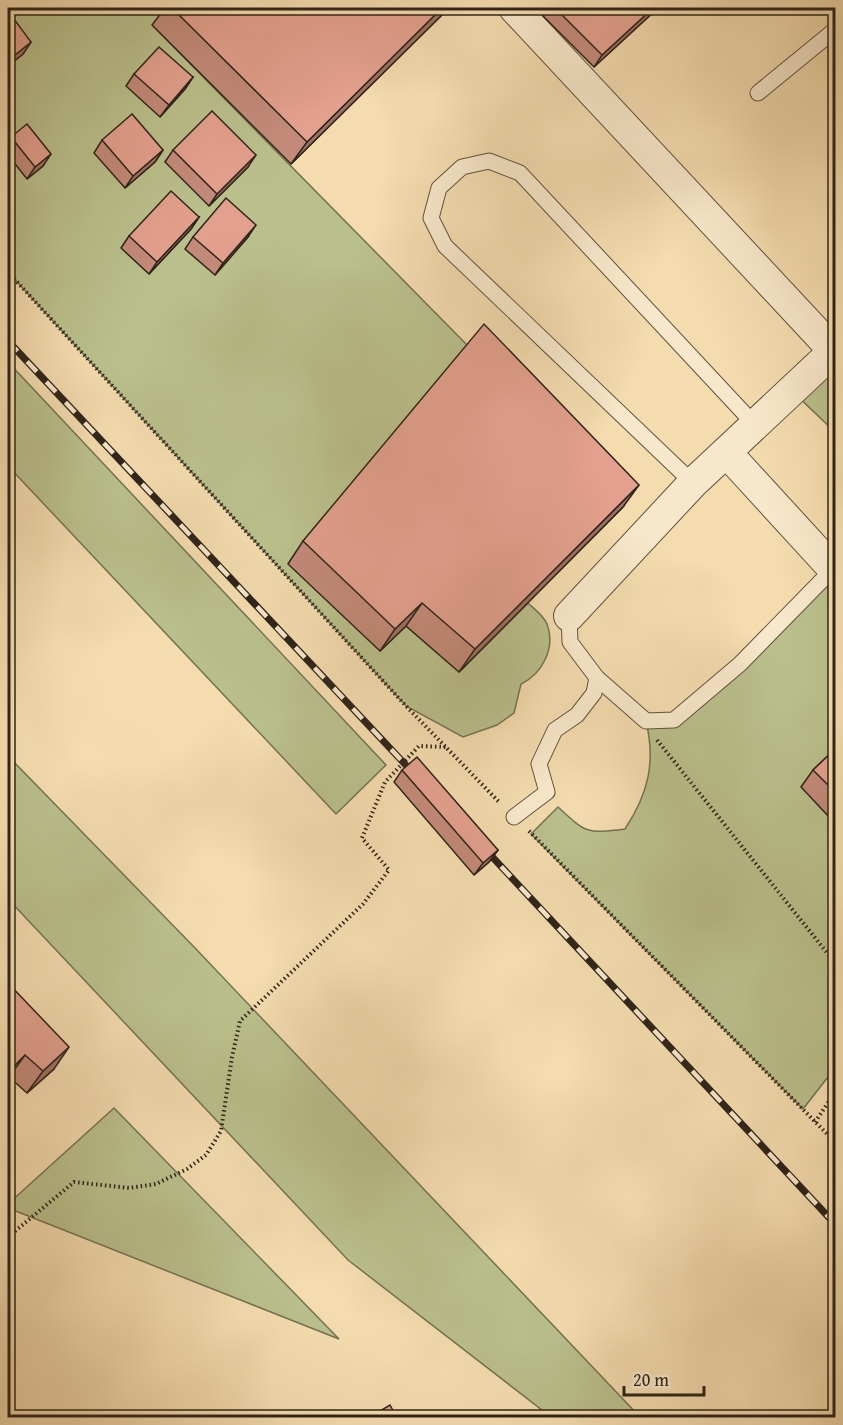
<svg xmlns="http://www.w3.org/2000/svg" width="843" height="1425" viewBox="0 0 843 1425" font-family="'Gentium Book Plus',serif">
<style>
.green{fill:#bac08c;stroke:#747253;stroke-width:1.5}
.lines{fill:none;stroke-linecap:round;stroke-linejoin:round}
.lane-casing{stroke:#60523f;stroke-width:17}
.street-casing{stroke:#60523f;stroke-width:32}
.path{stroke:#2e241a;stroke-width:4;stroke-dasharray:1.5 3;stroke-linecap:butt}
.lane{stroke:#f8e8cb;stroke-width:15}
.street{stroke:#f8e8cb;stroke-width:30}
.rail-casing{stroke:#2e241a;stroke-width:7}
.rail{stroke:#f8e8cb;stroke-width:4.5;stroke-dasharray:14;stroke-linecap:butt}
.wall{fill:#c38a7a;stroke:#2e241a;stroke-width:1.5}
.shaded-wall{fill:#9f7063;stroke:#2e241a;stroke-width:1.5}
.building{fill:#e3a08e;stroke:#2e241a;stroke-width:1.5}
</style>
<rect width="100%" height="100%" fill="#f4dcaf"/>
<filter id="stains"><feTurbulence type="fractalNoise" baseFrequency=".00333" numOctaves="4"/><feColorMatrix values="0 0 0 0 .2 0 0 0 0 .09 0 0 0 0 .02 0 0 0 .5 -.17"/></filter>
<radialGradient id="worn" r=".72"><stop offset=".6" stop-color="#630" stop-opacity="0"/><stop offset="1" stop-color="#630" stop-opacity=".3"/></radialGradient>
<g class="green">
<path d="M 8,8 L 170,8 L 153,26 L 468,346 L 406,626 L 459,672 L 528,603 C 534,609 544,616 547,624 C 556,648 542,674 521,684 L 514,713 L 497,725 L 463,737 L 406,706 L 8,272 Z"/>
<path d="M 835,349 L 835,432 L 792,391 Z"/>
<path d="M 8,362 L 386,765 L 336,814 L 8,466 Z"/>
<path d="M 835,575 L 835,754 L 831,819 L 835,822 L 835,1068 L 803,1109 L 531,834 L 558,807 C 586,833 586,834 625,829 C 648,794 656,763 646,721 L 674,720 Z"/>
<path d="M 8,756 L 196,949 L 640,1417 L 551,1417 L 348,1260 L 8,899 Z"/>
<path d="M 114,1108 L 339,1339 L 8,1208 L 8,1204 Z"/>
</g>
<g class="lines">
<g class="lane-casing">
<g id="lane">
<path d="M 758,93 L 836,29"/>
<path d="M 693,483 L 445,246 L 431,218 L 439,188 L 462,167 L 489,161 L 520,173 L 756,426"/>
<path d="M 569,616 L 570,642 L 597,678 L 646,721 L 674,720 L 740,664 L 833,569"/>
<path d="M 514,817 L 547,792 L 539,764 L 555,730 L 577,715 L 594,693 L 597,678"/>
</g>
</g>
<g class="street-casing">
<g id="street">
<path d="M 514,8 L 834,351"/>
<path d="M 727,453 L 836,572"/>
<path d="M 569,616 L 693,483 L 836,349"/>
</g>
</g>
<g class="path">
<path d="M 8,272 L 406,706 L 500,803"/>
<path d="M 657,740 L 836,964"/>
<path d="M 529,831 L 836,1143"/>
<path d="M 815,1122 L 836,1091"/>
<path d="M 8,1237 L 74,1182 L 129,1188 L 156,1184 L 187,1169 L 206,1155 L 221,1131 L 232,1057 L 240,1021 L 363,904 L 389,870 L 362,838 L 385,782 L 419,746 L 446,747"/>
</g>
<use href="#lane" class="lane"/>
<use href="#street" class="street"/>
<g class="rail-casing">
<g id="rail">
<path d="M 8,341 L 418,778"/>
<path d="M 482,846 L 836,1225"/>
</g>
</g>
<use href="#rail" class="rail"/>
</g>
<g class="wall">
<path d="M 165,8 L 449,8 L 291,164 L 152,25 Z"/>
<path d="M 535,8 L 658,8 L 594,67 Z"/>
<path d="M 8,18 L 31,42 L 23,54 L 8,66 Z"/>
<path d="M 134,74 L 193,77 L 185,89 L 160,117 L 126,86 Z"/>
<path d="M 11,137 L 43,166 L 27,179 L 8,155 L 8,143 Z"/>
<path d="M 102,140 L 163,150 L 155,162 L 125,188 L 94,153 Z"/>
<path d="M 173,150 L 248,167 L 209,206 L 165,162 Z"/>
<path d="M 199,217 L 191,229 L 149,274 L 121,248 L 129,236 Z"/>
<path d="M 193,237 L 248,237 L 215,275 L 185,249 Z"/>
<path d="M 623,507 L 459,672 L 406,626 L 380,651 L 288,564 L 303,541 Z"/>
<path d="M 836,748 L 836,816 L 831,819 L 801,787 L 813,770 Z"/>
<path d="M 402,770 L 498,850 L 489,862 L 474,875 L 394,782 Z"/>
<path d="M 8,983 L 54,1069 L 27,1093 L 9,1077 L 8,1079 Z"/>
</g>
<g class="shaded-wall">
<path d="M 442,8 L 449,8 L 291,164 L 307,142 Z"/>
<path d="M 653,8 L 658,8 L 594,67 L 602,55 Z"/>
<path d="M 31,42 L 23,54 L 8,66 L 15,55 Z"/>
<path d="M 193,77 L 185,89 L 160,117 L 169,105 Z"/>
<path d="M 163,150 L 155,162 L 125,188 L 133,176 Z"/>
<path d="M 51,154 L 43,166 L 27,179 L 35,167 Z"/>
<path d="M 256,155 L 248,167 L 209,206 L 217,194 Z"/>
<path d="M 199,217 L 191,229 L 149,274 L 157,262 Z"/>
<path d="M 256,225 L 248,237 L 215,275 L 223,263 Z"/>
<path d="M 639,485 L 623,507 L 459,672 L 475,649 Z"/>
<path d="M 422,603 L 406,626 L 380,651 L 395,629 Z"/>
<path d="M 498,850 L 489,862 L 474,875 L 483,863 Z"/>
<path d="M 69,1047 L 54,1069 L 27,1093 L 43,1071 Z"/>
<path d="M 25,1055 L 9,1077 L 8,1079 L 8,1072 Z"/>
</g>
<g class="building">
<path d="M 172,8 L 442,8 L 307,142 Z"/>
<path d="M 555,8 L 653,8 L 602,55 Z"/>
<path d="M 11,15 L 31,42 L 15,55 L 8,46 L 8,18 Z"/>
<path d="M 159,47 L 193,77 L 169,105 L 134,74 Z"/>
<path d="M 212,111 L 256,155 L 217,194 L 173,150 Z"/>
<path d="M 132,114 L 163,150 L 133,176 L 102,140 Z"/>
<path d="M 27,124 L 51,154 L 35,167 L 11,137 Z"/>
<path d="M 171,191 L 199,217 L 157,262 L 129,236 Z"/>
<path d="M 226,198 L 256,225 L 223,263 L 193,237 Z"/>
<path d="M 484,324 L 639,485 L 475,649 L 422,603 L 395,629 L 303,541 Z"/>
<path d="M 836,748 L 836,793 L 813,770 Z"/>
<path d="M 417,757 L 498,850 L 483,863 L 402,770 Z"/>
<path d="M 8,983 L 69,1047 L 43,1071 L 25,1055 L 8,1072 Z"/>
<path d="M 390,1405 L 397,1418 L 368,1418 Z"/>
</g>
<rect width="843" height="1425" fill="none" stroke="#f4dcaf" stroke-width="30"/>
<rect x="9" y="9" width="825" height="1407" fill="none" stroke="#2e241a" stroke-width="3"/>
<rect x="15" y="15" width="813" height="1395" fill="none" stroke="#2e241a" stroke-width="1.5"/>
<path d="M624 1386v9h80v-9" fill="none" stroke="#2e241a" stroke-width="3"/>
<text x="633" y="1386" font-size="18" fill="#2e241a" stroke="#f8e8cb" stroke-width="4.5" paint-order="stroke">20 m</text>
<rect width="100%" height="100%" filter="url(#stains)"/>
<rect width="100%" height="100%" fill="url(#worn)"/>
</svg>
